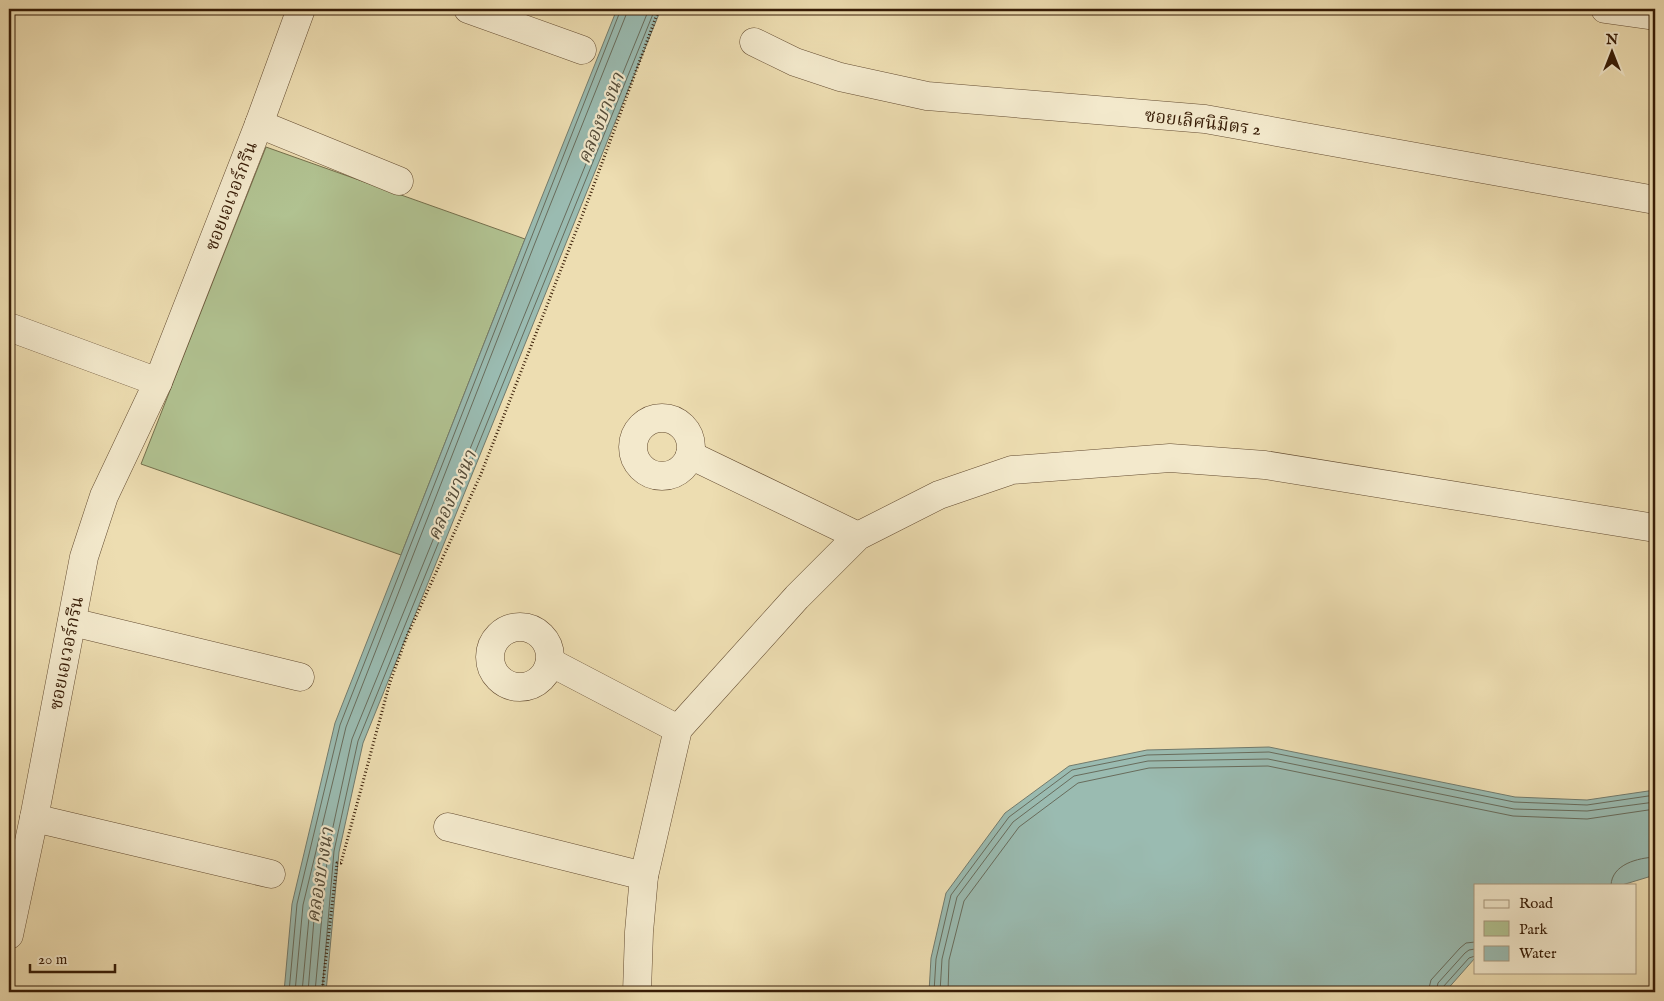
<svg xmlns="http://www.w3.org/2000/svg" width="1664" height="1001" viewBox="0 0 1664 1001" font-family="'IM FELL English','Noto Serif Thai',serif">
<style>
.green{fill:#b1c291;stroke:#746f4c}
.water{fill:#9abbb1;stroke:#727b6d}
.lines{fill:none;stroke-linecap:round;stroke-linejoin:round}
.shore{stroke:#686c5c;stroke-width:1}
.minor-casing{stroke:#644c31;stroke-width:29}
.path{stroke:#371c06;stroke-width:3;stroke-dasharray:1 2.5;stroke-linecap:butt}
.minor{stroke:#f3e9cc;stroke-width:28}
.labels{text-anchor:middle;stroke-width:4.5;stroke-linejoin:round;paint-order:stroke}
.street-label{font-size:18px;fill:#371c06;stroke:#f3e9cc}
.water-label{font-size:19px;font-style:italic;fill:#554c39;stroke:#f3e9cc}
</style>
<rect width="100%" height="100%" fill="#edddb1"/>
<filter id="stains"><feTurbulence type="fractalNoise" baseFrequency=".004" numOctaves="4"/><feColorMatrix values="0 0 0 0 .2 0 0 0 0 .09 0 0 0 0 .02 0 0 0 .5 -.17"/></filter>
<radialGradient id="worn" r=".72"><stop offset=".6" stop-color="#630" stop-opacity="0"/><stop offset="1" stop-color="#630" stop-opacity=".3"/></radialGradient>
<path class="green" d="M 266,147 L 525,239 L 401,555 L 141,464 Z"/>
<g class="water">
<path d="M 617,9 L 661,9 L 363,743 L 339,852 L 326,992 L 284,992 L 292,904 L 335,723 L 525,239 Z"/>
<path d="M 1269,747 L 1515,797 L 1587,800 L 1655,790 L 1655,875 L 1622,885 L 1475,885 L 1475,958 L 1445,992 L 929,992 L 931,958 L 946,893 L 1005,813 L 1069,766 L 1147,750 Z"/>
</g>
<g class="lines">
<g class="shore">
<path d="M 1611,885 C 1612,864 1638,858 1655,857"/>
<path d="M 289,992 L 297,904 L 340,725 L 621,9"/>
<path d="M 295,992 L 303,905 L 346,727 L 535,243 L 626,15 L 627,9"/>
<path d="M 302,992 L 310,907 L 313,904 L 315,907 L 308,992"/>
<path d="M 315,992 L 328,850 L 352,739 L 649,9"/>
<path d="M 322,992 L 334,851 L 358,741 L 655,9"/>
<path d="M 934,992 L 936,959 L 951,895 L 1009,817 L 1072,770 L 1147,755 L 1269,752 L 1514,802 L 1587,805 L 1655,795"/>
<path d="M 940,992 L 942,959 L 957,897 L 1013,822 L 1074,776 L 1148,761 L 1268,759 L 1514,809 L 1587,811 L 1655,802"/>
<path d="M 948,992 L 949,960 L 964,901 L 1019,827 L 1078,783 L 1149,768 L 1268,766 L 1513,816 L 1587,819 L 1655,809"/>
<path d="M 1428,992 L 1431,980 L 1460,948 L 1466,943 L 1475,942"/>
<path d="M 1436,992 L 1438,983 L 1465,953 L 1469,950 L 1475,949"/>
<path d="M 1442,992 L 1443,987 L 1469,958 L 1475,956"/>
</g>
<g class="minor-casing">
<g id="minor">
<path d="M 468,9 L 582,50"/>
<path d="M 1605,9 L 1655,16"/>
<path d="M 754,42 L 795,62 L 840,77 L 927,96 L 1205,119 L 1655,200"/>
<path d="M 259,124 L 399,181"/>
<path d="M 9,327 L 158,382"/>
<circle cx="662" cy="447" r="29"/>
<path d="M 690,455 L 858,536"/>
<path d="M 72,622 L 300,677"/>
<circle cx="520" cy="657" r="30"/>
<path d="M 550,662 L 678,729"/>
<path d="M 34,818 L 271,874"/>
<path d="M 448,827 L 644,876"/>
<path d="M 9,935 L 34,818 L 84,557 L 104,496 L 158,382 L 259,124 L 301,9"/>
<path d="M 637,992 L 639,932 L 644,876 L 678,729 L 797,597 L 858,536 L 939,495 L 1012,470 L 1170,458 L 1265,465 L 1655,528"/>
</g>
</g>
<path class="path" d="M 322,992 L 337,863 L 341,863 L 390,682 L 407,636 L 481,474 L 589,198 L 659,9"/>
<use href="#minor" class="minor"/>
</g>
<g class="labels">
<g class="street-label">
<text transform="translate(1203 122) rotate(7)" y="6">ซอยเลิศนิมิตร 2</text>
<text transform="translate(231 196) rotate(-69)" y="6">ซอยเอเวอร์กรีน</text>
<text transform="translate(66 653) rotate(-79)" y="6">ซอยเอเวอร์กรีน</text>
</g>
<g class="water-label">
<text transform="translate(600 118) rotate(-68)" y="7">คลองบางนา</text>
<text transform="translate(451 495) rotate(-66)" y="7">คลองบางนา</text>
<text transform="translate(319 875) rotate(-81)" y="7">คลองบางนา</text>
</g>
</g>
<rect width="1664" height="1001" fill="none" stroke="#edddb1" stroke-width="30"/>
<rect x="10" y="10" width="1644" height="981" fill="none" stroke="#371c06" stroke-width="2.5"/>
<rect x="15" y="15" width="1634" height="971" fill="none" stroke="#371c06"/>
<rect x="1474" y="884" width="162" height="90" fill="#f3e9cc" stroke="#a8977d"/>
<rect x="1484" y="900" width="25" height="8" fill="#f3e9cc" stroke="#a8977d"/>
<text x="1519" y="908" font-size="15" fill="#371c06">Road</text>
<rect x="1484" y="921" width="25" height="15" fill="#b1c291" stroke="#a8977d"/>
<text x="1519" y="934" font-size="15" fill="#371c06">Park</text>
<rect x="1484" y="946" width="25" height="15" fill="#9abbb1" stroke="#a8977d"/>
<text x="1519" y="958" font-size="15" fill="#371c06">Water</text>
<g transform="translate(1612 52)" stroke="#f3e9cc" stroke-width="4" paint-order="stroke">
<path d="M0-4L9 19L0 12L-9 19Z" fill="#371c06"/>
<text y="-8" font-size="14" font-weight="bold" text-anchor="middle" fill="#371c06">N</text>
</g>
<path d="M30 964v8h85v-8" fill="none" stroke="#371c06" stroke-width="2.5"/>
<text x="38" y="964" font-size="15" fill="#371c06" stroke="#f3e9cc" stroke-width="4" paint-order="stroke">20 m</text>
<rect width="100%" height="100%" filter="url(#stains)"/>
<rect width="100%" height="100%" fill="url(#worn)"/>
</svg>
